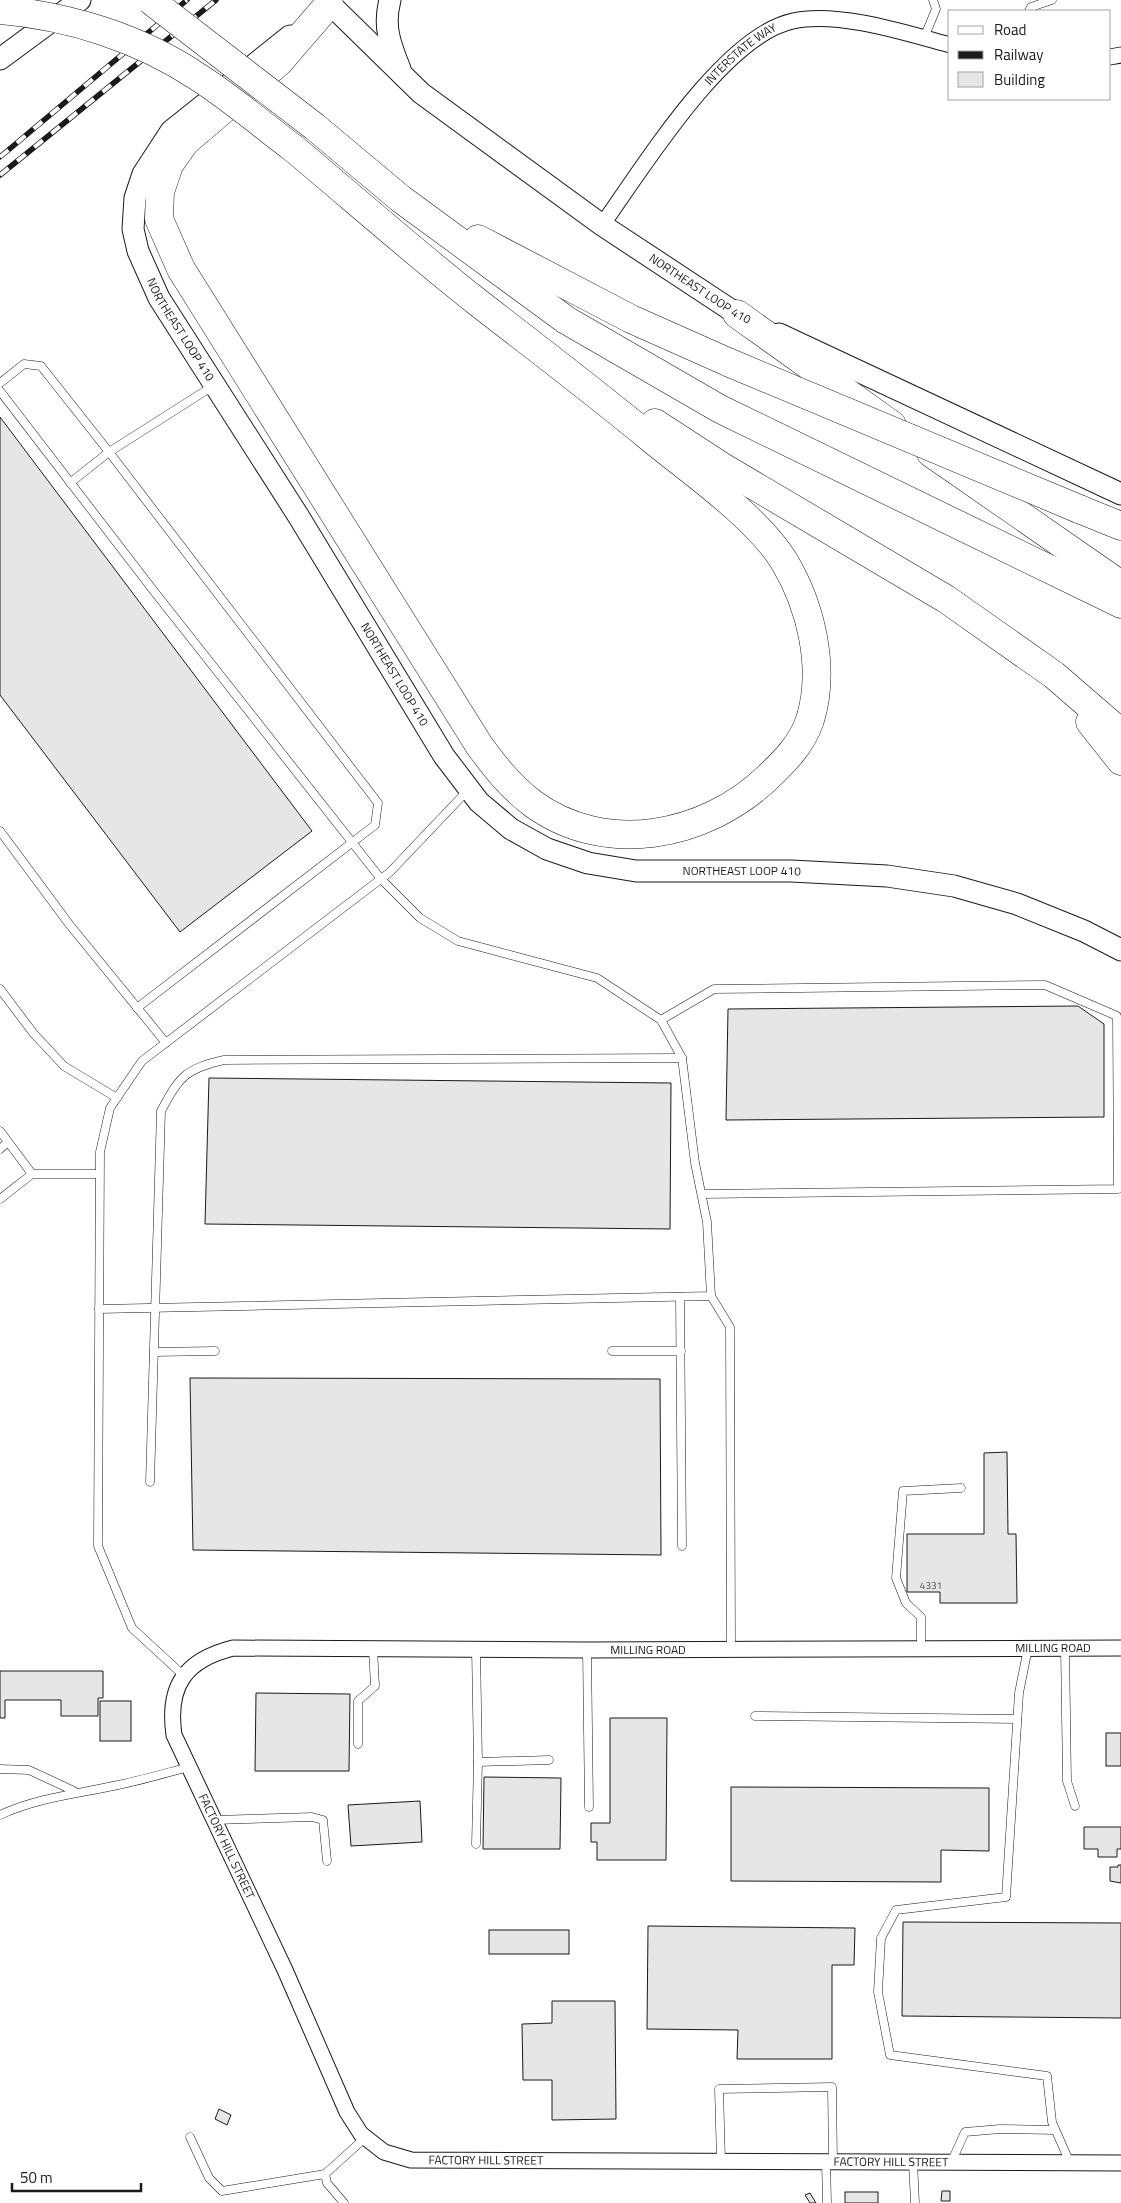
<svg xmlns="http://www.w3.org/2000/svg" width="1121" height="2203" viewBox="0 0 1121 2203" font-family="'Titillium Web',sans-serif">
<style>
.building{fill:#e6e6e6;stroke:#1a1a1a}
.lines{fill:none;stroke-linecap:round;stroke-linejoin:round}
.service-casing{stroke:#1a1a1a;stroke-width:9}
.minor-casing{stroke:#1a1a1a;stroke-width:17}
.secondary-casing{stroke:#1a1a1a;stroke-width:23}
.motorway-casing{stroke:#1a1a1a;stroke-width:29}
.service{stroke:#fff;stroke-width:8}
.minor{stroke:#fff;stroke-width:15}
.secondary{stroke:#fff;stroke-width:21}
.motorway{stroke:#fff;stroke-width:28}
.rail-casing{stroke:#1a1a1a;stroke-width:5.5}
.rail{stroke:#fff;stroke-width:4;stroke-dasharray:11;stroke-linecap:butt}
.motorway-bridge-casing{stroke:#1a1a1a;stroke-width:29;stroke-linecap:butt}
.motorway-bridge{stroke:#fff;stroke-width:28}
.labels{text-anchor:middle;stroke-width:4;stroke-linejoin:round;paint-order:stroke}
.number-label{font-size:10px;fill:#4d4d4d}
.street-label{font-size:12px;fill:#1a1a1a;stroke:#fff}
</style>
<rect width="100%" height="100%" fill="#fff"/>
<g class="building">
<path d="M 0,417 L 312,831 L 180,932 L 0,695 Z"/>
<path d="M 1078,1006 L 1104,1024 L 1104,1117 L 726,1120 L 728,1009 Z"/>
<path d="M 209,1078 L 671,1083 L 670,1229 L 205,1224 Z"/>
<path d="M 190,1378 L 660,1379 L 661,1555 L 193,1550 Z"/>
<path d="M 1007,1452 L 1008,1534 L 1016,1534 L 1017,1603 L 940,1603 L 940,1592 L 907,1592 L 907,1534 L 984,1534 L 984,1453 Z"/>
<path d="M 0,1671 L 103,1671 L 103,1698 L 98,1698 L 98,1716 L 61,1716 L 61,1700 L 5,1700 L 5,1718 L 0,1718 Z"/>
<path d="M 256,1693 L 350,1694 L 349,1771 L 255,1771 Z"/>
<rect x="100" y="1701" width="31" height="40"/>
<path d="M 610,1718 L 667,1718 L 666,1860 L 597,1860 L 597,1842 L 591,1842 L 591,1823 L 610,1823 Z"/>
<rect x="1106" y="1733" width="15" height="33"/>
<path d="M 484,1777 L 561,1778 L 560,1849 L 483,1849 Z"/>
<path d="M 731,1787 L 989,1788 L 989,1851 L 941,1850 L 941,1882 L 731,1881 Z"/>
<path d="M 420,1801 L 422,1842 L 351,1846 L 348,1805 Z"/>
<path d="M 1084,1827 L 1121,1827 L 1121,1849 L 1117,1849 L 1117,1857 L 1098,1857 L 1098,1849 L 1084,1849 Z"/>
<path d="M 1118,1865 L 1121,1865 L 1121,1883 L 1110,1881 L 1110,1867 L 1118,1867 Z"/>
<path d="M 903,1922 L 1121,1923 L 1121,2018 L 902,2016 Z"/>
<path d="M 648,1926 L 855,1928 L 854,1965 L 832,1965 L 832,2059 L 737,2059 L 738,2030 L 647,2029 Z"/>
<rect x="489" y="1930" width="80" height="24"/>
<path d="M 552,2001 L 615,2001 L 616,2119 L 552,2120 L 552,2080 L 523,2080 L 522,2024 L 552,2023 Z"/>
<path d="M 219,2109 L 231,2115 L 227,2125 L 215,2119 Z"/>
<path d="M 942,2191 L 950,2191 L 950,2201 L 941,2201 Z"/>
<rect x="845" y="2192" width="33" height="11"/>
<path d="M 810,2193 L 816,2203 L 810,2203 L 805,2195 Z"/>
</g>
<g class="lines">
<g class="service-casing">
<g id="service">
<path d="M 1029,11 L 1031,7 L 1052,0"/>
<path d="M 924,38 L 936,9 L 933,0"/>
<path d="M 0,383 L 24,364 L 41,366 L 109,452 L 213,386"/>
<path d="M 0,391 L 153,590 L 381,879 L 420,918 L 458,941 L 597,978 L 661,1020 L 682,1058 L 695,1163 L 707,1222 L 711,1296 L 99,1309"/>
<path d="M 70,483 L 109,452 L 378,803 L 375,825 L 137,1008"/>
<path d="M 0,831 L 69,924 L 166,1043"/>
<path d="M 0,989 L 34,1034 L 64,1066 L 117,1098"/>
<path d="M 661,1020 L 714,989 L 1045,985 L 1117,1016 L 1118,1189 L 702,1194"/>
<path d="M 0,1131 L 32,1174"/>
<path d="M 0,1149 L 8,1142"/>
<path d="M 0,1199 L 32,1174 L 99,1174"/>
<path d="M 711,1296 L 730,1327 L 731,1649"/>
<path d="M 680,1297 L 682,1546"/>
<path d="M 612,1351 L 681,1351"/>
<path d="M 154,1352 L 215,1351"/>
<path d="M 150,1482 L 161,1111 C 180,1076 185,1069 224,1060 L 682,1058"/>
<path d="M 921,1648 L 921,1617 L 906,1603 L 896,1578 L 903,1491 L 961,1488"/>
<path d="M 1028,1648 L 1019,1693 L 1006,1897 L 896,1910 L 881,1938 L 878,1992 L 890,2055 L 1047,2076 L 1052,2122 L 1070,2163"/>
<path d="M 1065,1648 L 1067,1781 L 1075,1806"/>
<path d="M 476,1649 L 478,1762 L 549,1760"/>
<path d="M 587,1650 L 589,1807"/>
<path d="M 183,1675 L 132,1628 L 98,1546 L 100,1152 L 110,1108 L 142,1061 L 390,872 L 468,790"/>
<path d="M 755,1716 L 1017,1719"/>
<path d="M 358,1744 L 358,1701 L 375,1686 L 373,1649"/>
<path d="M 0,1769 L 29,1770 L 74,1791"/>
<path d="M 0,1815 C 40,1797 77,1794 118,1785 C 142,1780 166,1773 189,1767"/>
<path d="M 214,1820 L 312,1817 L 323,1820 L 327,1861"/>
<path d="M 476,1844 L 478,1762"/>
<path d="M 190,2137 L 209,2178 L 222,2191 L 325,2174"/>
<path d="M 721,2161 L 719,2089 L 832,2087 L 833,2162"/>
<path d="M 826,2162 L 827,2203"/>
<path d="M 913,2162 L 915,2203"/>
<path d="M 951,2163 L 965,2132 L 1000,2129 L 1055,2130"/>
<path d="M 344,2203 L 327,2183 L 325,2174 L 365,2138"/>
</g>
</g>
<g class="minor-casing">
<g id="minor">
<path d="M 1110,57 L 1121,55"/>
<path id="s1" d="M 602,225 C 643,168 723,36 793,21 C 838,11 906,33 950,45"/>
<path id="s2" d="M 1121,1648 L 587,1650 L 233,1648 C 185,1660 167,1686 174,1735 L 285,1970 L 347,2112 L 361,2134 L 384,2152 L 411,2160 L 1121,2163"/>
</g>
</g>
<g class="secondary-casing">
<g id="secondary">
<path id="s3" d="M 326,0 L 421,93 L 602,225 L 737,314 L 749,320"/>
<path d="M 390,0 C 383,26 390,44 400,69"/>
<path id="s4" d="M 290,36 L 171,131 L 143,174 L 135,198 L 133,229 L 138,251 L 159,298 L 299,517 L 444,756 L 479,802 L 511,829 L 547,849 L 588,863 L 636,871 L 791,871 L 887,876 L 954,886 L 1017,904 L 1084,931 L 1121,950"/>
<path d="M 0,59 L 80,0"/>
<path d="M 779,334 L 1121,494"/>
</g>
</g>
<g class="motorway-casing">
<g id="motorway">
<path d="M 315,127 L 401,199 L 566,320 L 720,409 L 1121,604"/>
<path d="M 293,148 C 354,199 414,252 476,301 C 534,346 592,390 649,437 C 690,471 756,516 784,561 C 811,606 826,668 810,720 C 802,744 785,761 767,778 C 705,837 605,857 532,803 C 510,786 495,767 479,745 L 181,269 L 159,219 L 160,192 L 169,165 L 185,142 L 279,62 L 329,4"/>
<path d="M 478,239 L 631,319 L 730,363"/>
<path d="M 737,314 L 892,425"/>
<path d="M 655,423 L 721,466 L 946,599 L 1054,675 L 1121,733"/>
<path d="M 931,453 L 1121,585"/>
<path d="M 1079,509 L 1121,526"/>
<path d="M 1090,722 L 1121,761"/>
</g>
</g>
<use href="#service" class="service"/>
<use href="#minor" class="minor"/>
<use href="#secondary" class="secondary"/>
<use href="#motorway" class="motorway"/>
<g class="rail-casing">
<g id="rail">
<path d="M 0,157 L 187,0"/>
<path d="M 0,175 L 216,0"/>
</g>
</g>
<use href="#rail" class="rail"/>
<g class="motorway-bridge-casing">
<g id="motorway-bridge">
<path d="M 150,0 L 315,127"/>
<path d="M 0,10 C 69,16 140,38 198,77 C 231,98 261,124 293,148"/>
<path d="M 730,363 L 1079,509"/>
</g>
</g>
<use href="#motorway-bridge" class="motorway-bridge"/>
</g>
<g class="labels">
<g class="number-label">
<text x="931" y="1589">4331</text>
</g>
<g class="street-label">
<text dy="4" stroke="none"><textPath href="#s1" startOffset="221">INTERSTATE WAY</textPath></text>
<text dy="4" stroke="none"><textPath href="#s3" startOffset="474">NORTHEAST LOOP 410</textPath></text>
<text dy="4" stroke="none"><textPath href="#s4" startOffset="372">NORTHEAST LOOP 410</textPath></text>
<text dy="4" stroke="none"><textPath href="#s4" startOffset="778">NORTHEAST LOOP 410</textPath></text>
<text dy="4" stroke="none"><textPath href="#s4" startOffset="1212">NORTHEAST LOOP 410</textPath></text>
<text x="1053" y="1652">MILLING ROAD</text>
<text x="648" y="1654">MILLING ROAD</text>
<text dy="4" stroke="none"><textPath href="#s2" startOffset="1130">FACTORY HILL STREET</textPath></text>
<text dy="4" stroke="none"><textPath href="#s2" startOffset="1580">FACTORY HILL STREET</textPath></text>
<text dy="4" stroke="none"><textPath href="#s2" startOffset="1985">FACTORY HILL STREET</textPath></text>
</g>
</g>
<rect x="948" y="10" width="162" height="90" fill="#ffffff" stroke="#a3a3a3"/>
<rect x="958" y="26" width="25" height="8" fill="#ffffff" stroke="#a3a3a3"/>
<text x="994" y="35" font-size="15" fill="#1a1a1a">Road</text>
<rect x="958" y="51" width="25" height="8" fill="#1a1a1a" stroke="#a3a3a3"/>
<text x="994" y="60" font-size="15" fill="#1a1a1a">Railway</text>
<rect x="958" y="72" width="25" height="15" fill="#e6e6e6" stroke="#a3a3a3"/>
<text x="994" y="85" font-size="15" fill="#1a1a1a">Building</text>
<path d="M12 2183v8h129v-8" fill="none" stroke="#1a1a1a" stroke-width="2.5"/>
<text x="20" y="2183" font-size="15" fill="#1a1a1a" stroke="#ffffff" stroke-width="4" paint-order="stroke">50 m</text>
</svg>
